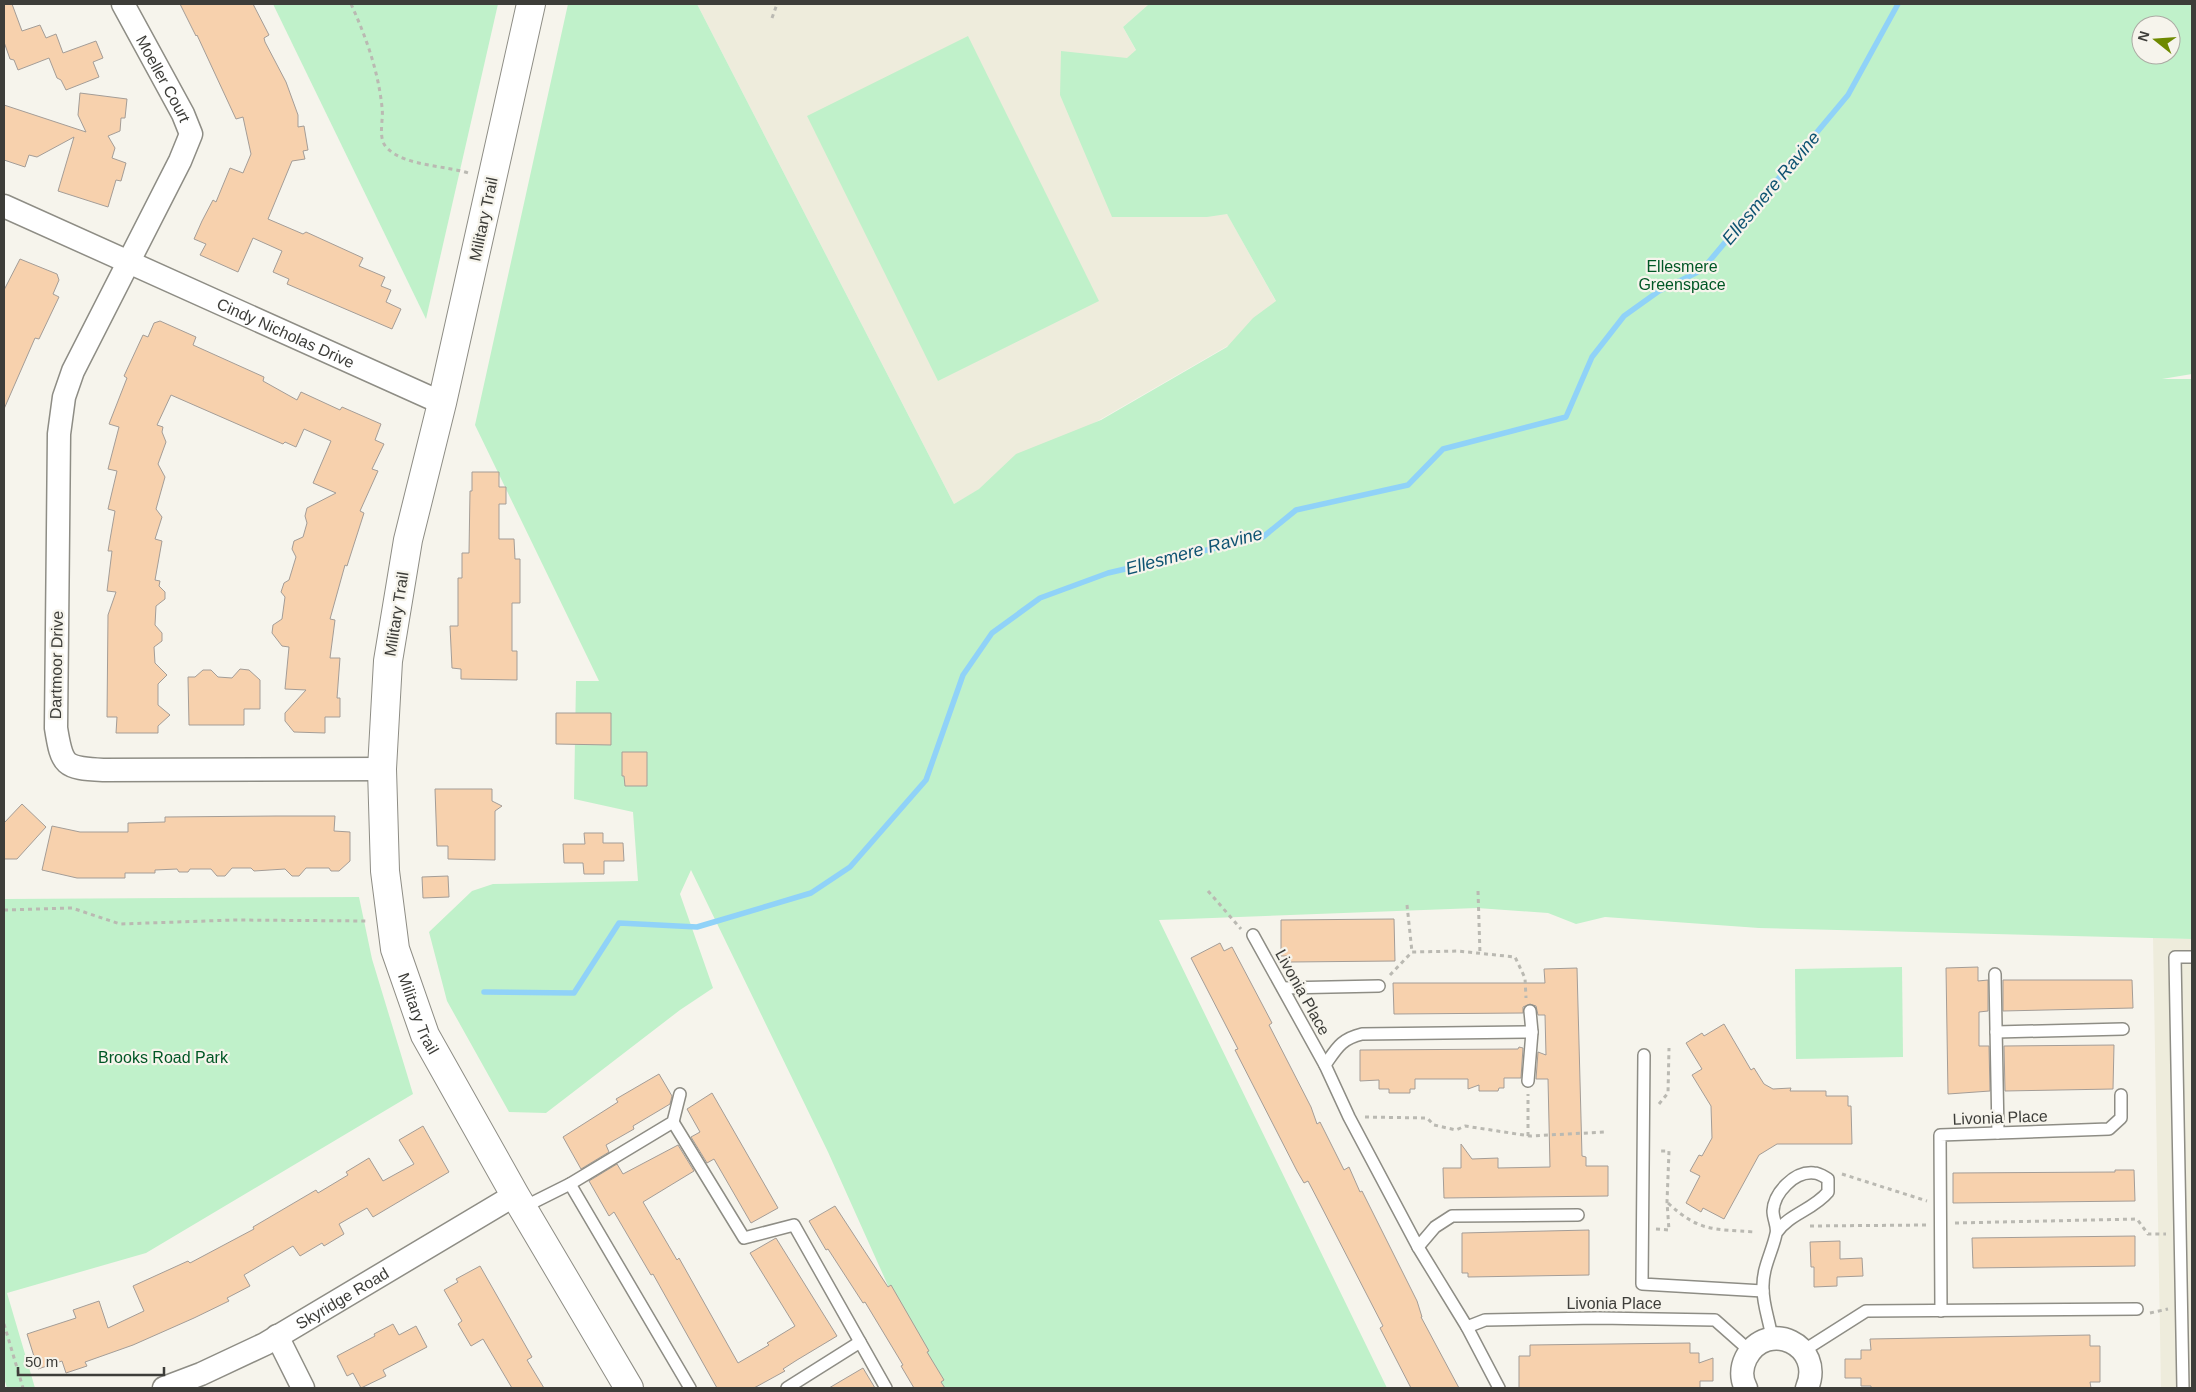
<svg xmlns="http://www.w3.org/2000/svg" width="2196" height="1392" viewBox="0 0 2196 1392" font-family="Helvetica,sans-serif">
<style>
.built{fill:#eeecdc}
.green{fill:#c0f1ca;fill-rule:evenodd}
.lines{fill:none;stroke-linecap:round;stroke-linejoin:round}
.stream{stroke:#90d2f8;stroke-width:5.5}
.building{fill:#f7d1ad;stroke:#a49d97}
.service-casing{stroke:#8e8d85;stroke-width:14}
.minor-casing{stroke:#8e8d85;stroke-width:25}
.tertiary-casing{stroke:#8e8d85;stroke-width:30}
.path{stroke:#bab9b2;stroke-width:3;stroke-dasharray:4 4;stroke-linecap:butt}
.service{stroke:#fff;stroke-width:11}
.minor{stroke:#fff;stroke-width:22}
.tertiary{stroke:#fff;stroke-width:28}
.labels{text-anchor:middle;stroke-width:4.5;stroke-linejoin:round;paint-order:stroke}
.street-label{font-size:16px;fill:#3d3d39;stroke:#f6f4ec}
.park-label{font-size:16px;fill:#005725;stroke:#f6f4ec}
.water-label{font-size:18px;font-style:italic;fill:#0e5372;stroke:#f6f4ec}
</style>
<rect width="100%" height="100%" fill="#f6f4ec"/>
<g class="built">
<path d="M 697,4 L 1149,4 L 1123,27 L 1283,314 L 954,504 Z"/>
<path d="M 2153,938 L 2192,939 L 2192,1388 L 2161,1388 Z"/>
</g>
<g class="green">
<path d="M 273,4 L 498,4 L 426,319 Z"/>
<path d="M 568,4 L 697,4 L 954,504 L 979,489 L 1016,454 L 1101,420 L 1227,347 L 1253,318 L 1276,301 L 1227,214 L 1207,217 L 1112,217 L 1060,95 L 1061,51 L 1127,58 L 1136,50 L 1123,27 L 1149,4 L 2192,4 L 2192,374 L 2162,379 L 2192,379 L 2192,939 L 1759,928 L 1605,917 L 1576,924 L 1548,913 L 1477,908 L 1159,920 L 1387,1388 L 934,1388 L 828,1152 L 691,870 L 680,894 L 713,988 L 680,1010 L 546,1113 L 509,1112 L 447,1001 L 429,932 L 472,891 L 493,884 L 638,881 L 633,812 L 574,799 L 576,681 L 599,681 L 475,425 ZM 2141,25 L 2171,25 L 2171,55 L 2141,55 Z"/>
<path d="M 968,36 L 1099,301 L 938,381 L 807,116 Z"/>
<path d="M 359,897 L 372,959 L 413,1094 L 146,1253 L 7,1293 L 35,1388 L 7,1388 L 4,1378 L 4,899 Z"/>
<path d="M 1902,967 L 1903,1057 L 1796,1059 L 1795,969 Z"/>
</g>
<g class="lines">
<path class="stream" d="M 484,992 L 574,993 L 619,923 L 697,927 L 811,893 L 850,867 L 926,780 L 963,675 L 992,633 L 1040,598 L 1108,573 L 1263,537 L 1296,510 L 1408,485 L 1443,449 L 1566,417 L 1592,357 L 1624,316 L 1659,291 L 1702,270 L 1848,95 L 1898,4"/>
</g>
<g class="building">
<path d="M 4,4 L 12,4 L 22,31 L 40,25 L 46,38 L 56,34 L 63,53 L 96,41 L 103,58 L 93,62 L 99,77 L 66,90 L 61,80 L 57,78 L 49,58 L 18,70 L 14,60 L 10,59 L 4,42 Z"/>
<path d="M 180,4 L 253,4 L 269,35 L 264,38 L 265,42 L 286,82 L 298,115 L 298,127 L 304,126 L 308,150 L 303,151 L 305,159 L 292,161 L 268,219 L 303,234 L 306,232 L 363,258 L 359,266 L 385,277 L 381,286 L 391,290 L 386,302 L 401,309 L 392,329 L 287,284 L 289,279 L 273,272 L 282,251 L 253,238 L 238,272 L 200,255 L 206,244 L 194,239 L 202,221 L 213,200 L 216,202 L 230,168 L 243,173 L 251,154 L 243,117 L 236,119 L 197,35 L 196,36 Z"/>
<path d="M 80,93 L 127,99 L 125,118 L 121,118 L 120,131 L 108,136 L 115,148 L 112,158 L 126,163 L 121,181 L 116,180 L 108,207 L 58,191 L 74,137 L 37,157 L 29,155 L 25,167 L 4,160 L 4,105 L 86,132 L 78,115 Z"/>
<path d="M 20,259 L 57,274 L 59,280 L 53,294 L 59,297 L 39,339 L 35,338 L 4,409 L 4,290 Z"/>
<path d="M 160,321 L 196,337 L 193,345 L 264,377 L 263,381 L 297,400 L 301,392 L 340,410 L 342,407 L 381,424 L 375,440 L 384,444 L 372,469 L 378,471 L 360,511 L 364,513 L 347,566 L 345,565 L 330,619 L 335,620 L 330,658 L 340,658 L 337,698 L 340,698 L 340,717 L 325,717 L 325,733 L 294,732 L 285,721 L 285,713 L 306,690 L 285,689 L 289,647 L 282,646 L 272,633 L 273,625 L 282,619 L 285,597 L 281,592 L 284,583 L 289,580 L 296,557 L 292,549 L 294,541 L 303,537 L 307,523 L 305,516 L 307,508 L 336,493 L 313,483 L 331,441 L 304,429 L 296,447 L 285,442 L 283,444 L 171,395 L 157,425 L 163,427 L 162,432 L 166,442 L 158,464 L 165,477 L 156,509 L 162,517 L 155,539 L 162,541 L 155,580 L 160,581 L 159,586 L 165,592 L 165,599 L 156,606 L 155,625 L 162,633 L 162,641 L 154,647 L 155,663 L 167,675 L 158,684 L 158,705 L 170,715 L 158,726 L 158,733 L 116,733 L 117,717 L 107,717 L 108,615 L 116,592 L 107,591 L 112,551 L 108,551 L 115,511 L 108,509 L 117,471 L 108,469 L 119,427 L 109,424 L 127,378 L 124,376 L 143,335 L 148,337 L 154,323 Z"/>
<path d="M 472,472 L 499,472 L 499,487 L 506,487 L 506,504 L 499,504 L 499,539 L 514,539 L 515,559 L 520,559 L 520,603 L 512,603 L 512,651 L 517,651 L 517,680 L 461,679 L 461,669 L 452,668 L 450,626 L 458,626 L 458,578 L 462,578 L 462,553 L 469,553 L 470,491 L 472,491 Z"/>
<path d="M 240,669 L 249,670 L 260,680 L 260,709 L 244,709 L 244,725 L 189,725 L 188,677 L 195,677 L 203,670 L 211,670 L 218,677 L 232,678 Z"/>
<path d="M 556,713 L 611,713 L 611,745 L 556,744 Z"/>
<path d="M 622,752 L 647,752 L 647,786 L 625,786 L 624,776 L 622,776 Z"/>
<path d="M 435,789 L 492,789 L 492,801 L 502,806 L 495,811 L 495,860 L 448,859 L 448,846 L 437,846 Z"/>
<path d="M 22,804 L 46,827 L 17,859 L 4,859 L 4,823 Z"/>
<path d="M 276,816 L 335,816 L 334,831 L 350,832 L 350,861 L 339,871 L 331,871 L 329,868 L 306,868 L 299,876 L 292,876 L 285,869 L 254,871 L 251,868 L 232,868 L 225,876 L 217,876 L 211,869 L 190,869 L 188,872 L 179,872 L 177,869 L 155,870 L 155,873 L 125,873 L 125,878 L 77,878 L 42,870 L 52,826 L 80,832 L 128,832 L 128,823 L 165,822 L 165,817 Z"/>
<path d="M 584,833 L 603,833 L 603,843 L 623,843 L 624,861 L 604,861 L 604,874 L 584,874 L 583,863 L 564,863 L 563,844 L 585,844 Z"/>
<path d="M 448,876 L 449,897 L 423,898 L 422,877 Z"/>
<path d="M 1394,919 L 1395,961 L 1290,962 L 1291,956 L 1281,956 L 1281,920 Z"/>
<path d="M 1220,943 L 1224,951 L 1232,947 L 1272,1023 L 1269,1025 L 1311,1107 L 1317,1124 L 1320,1122 L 1344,1170 L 1349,1167 L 1360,1192 L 1362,1191 L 1417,1301 L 1422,1317 L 1421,1317 L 1459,1388 L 1411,1388 L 1380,1328 L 1383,1326 L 1319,1202 L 1308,1181 L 1304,1183 L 1297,1171 L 1235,1050 L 1238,1049 L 1191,958 Z"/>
<path d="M 1978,967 L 1978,981 L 1988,980 L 1988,1011 L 1979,1012 L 1979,1046 L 1989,1046 L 1990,1091 L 1948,1094 L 1946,968 Z"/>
<path d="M 1577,968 L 1582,1156 L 1586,1157 L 1586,1166 L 1608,1166 L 1608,1196 L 1444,1198 L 1443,1168 L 1461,1168 L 1461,1144 L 1472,1159 L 1498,1158 L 1498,1168 L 1550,1167 L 1548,1079 L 1536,1079 L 1538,1052 L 1546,1055 L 1545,1015 L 1538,1015 L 1536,1006 L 1530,1004 L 1523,1007 L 1523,1013 L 1394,1014 L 1393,983 L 1545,983 L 1544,969 Z"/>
<path d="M 2003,980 L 2132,980 L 2133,1008 L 2003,1011 Z"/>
<path d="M 1724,1024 L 1751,1070 L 1754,1068 L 1764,1084 L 1773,1089 L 1791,1088 L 1790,1091 L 1826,1091 L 1826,1096 L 1848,1096 L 1848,1106 L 1851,1106 L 1852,1144 L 1777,1144 L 1759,1155 L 1724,1219 L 1703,1208 L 1701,1212 L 1686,1203 L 1700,1176 L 1690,1171 L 1699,1155 L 1702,1156 L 1712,1138 L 1711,1106 L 1692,1075 L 1702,1069 L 1686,1043 L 1702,1033 L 1704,1036 Z"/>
<path d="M 2114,1045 L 2113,1089 L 2005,1091 L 2004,1046 Z"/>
<path d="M 1519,1047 L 1523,1048 L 1521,1078 L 1504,1078 L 1504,1088 L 1499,1088 L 1498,1091 L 1479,1091 L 1479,1085 L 1468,1089 L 1468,1079 L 1415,1079 L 1415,1089 L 1410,1089 L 1410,1093 L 1389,1093 L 1389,1089 L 1379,1089 L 1379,1080 L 1360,1081 L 1360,1050 L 1518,1049 Z"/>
<path d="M 659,1074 L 672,1096 L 670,1104 L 633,1126 L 634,1129 L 606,1145 L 609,1152 L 581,1169 L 563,1137 L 618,1102 L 616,1099 Z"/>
<path d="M 712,1093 L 778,1208 L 751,1223 L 714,1159 L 707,1163 L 691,1137 L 700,1132 L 687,1109 Z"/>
<path d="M 423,1126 L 449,1172 L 373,1217 L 367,1208 L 339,1224 L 344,1234 L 324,1246 L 322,1243 L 300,1256 L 293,1246 L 244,1275 L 250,1286 L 227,1298 L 229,1301 L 194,1318 L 133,1345 L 85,1362 L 87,1366 L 66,1373 L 62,1361 L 38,1369 L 27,1334 L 76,1318 L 73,1310 L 99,1301 L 108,1328 L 144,1311 L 133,1286 L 188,1261 L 190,1263 L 254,1229 L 253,1227 L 316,1190 L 318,1193 L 348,1175 L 346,1172 L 369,1158 L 383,1181 L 414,1164 L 399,1140 Z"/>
<path d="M 678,1145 L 694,1171 L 643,1202 L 677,1260 L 679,1258 L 738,1363 L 769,1345 L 767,1343 L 795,1326 L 750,1253 L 776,1238 L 837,1336 L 797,1360 L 783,1369 L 785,1371 L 754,1388 L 717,1388 L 653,1274 L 651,1275 L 614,1212 L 609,1216 L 589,1181 L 617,1164 L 623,1174 Z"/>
<path d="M 2115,1170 L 2134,1170 L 2135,1201 L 1953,1203 L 1953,1173 L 2115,1172 Z"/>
<path d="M 835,1206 L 888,1287 L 891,1285 L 929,1351 L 927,1352 L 944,1380 L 941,1382 L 945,1388 L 914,1388 L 901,1366 L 903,1365 L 865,1302 L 863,1303 L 828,1249 L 826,1250 L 809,1221 Z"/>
<path d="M 1589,1230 L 1589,1275 L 1468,1277 L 1468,1273 L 1462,1273 L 1462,1233 Z"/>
<path d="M 2135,1236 L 2135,1266 L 1973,1268 L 1972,1238 Z"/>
<path d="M 1840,1241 L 1840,1259 L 1862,1258 L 1863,1276 L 1837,1277 L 1837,1286 L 1814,1287 L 1814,1267 L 1811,1267 L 1810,1242 Z"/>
<path d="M 480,1266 L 532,1357 L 527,1360 L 544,1388 L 512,1388 L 483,1339 L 471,1346 L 458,1324 L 462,1321 L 444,1290 L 458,1282 L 456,1279 Z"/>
<path d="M 393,1324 L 399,1335 L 416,1326 L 427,1347 L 383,1370 L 386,1376 L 361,1388 L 353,1373 L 347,1376 L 337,1356 L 375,1336 L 374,1334 Z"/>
<path d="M 2090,1335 L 2090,1346 L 2100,1346 L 2100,1382 L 2090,1382 L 2091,1388 L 1871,1388 L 1871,1386 L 1861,1386 L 1861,1378 L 1845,1378 L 1845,1359 L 1861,1359 L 1861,1350 L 1871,1350 L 1870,1339 Z"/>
<path d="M 1690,1343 L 1690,1353 L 1699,1353 L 1699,1363 L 1713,1358 L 1713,1381 L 1700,1381 L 1700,1388 L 1519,1388 L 1519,1356 L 1530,1356 L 1530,1345 Z"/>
<path d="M 863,1368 L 875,1388 L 829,1388 Z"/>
</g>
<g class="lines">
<g class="service-casing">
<g id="service">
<path d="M 1253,935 L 1325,1065 L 1349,1117 L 1418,1247 L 1467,1327 L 1499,1388"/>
<path d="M 1995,974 L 1998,1133"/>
<path d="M 1283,988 L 1379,986"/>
<path d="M 1996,1032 L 2123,1029"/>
<path d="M 1644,1055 L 1642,1284 L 1763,1291"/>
<path d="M 1325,1065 C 1337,1048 1341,1039 1362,1034 L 1532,1032"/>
<path d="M 1528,1081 L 1532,1032 L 1530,1011"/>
<path d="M 673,1122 L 744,1238 L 794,1225 L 886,1388"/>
<path d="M 570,1184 L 690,1388"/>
<path d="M 522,1208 L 570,1184 L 673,1122 L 680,1094"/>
<path d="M 1418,1247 L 1435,1227 L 1452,1216 L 1578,1215"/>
<path d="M 1941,1311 L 1940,1135 L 2109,1129 L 2121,1118 L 2121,1095"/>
<path d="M 1467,1327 L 1485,1320 L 1598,1318 L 1715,1320 L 1750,1351"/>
<path d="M 1772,1339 C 1770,1322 1763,1306 1763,1289 C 1762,1268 1772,1253 1776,1234 C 1778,1227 1773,1219 1773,1211 C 1774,1193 1794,1171 1814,1173 C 1819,1173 1823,1176 1828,1179 L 1828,1192 C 1813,1210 1789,1214 1777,1232"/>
<path d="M 1803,1351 L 1866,1311 L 2137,1309"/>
<path d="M 787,1388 L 860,1342"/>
<path d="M 2183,1388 L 2175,957 L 2192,957"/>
</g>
</g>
<g class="minor-casing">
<g id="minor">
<path id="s1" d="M 123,4 L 183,114 L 191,134 L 180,161 L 73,371 L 64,397 L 59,434 L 56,728 C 62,766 64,768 103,770 L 382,769"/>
<path id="s2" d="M 4,206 L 442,403"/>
<path d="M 277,1336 L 303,1388"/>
<path id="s3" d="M 164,1388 L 201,1374 L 265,1344 L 515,1195"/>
<path d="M 1746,1388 C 1741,1379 1741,1368 1746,1358 C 1767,1318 1825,1345 1807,1388"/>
</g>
</g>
<g class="tertiary-casing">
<g id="tertiary">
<path id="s4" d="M 531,4 L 442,403 L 408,540 L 388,661 L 382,769 L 385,871 L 395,949 L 425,1035 L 515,1195 L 629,1388"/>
</g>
</g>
<g class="path">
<path d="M 351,4 C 366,37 378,70 382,107 C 384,120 377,138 387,148 C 406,167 447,165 471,174"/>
<path d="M 772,18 L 777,4"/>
<path d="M 1208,891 L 1241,929"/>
<path d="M 1478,891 L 1480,954"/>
<path d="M 1407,905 L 1412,952"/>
<path d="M 4,910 L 72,908 L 120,924 L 234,920 L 368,921"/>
<path d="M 1390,975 L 1412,952 L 1458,951 L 1515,957 L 1525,978 L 1526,998"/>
<path d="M 1659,1104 L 1668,1093 L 1669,1048"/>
<path d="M 1365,1117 L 1427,1118 L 1434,1125 L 1456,1130 L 1465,1126 L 1530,1136 L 1605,1132"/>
<path d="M 1528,1136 L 1528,1094"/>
<path d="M 1842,1174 L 1927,1201"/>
<path d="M 1668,1203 C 1699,1232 1714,1229 1754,1232"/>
<path d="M 1955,1223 L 2137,1219 L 2148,1234 L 2166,1234"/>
<path d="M 1810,1226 L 1926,1225"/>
<path d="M 1656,1229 L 1669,1230 L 1667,1202 L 1669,1151 L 1658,1151"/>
<path d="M 2150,1313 L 2168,1309"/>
<path d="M 4,1324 L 23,1388"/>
</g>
<use href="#service" class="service"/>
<use href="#minor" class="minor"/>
<use href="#tertiary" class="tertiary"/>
</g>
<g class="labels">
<g class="street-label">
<text dy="6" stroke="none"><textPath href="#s1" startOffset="85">Moeller Court</textPath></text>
<text transform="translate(483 219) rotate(-78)" y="6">Military Trail</text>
<text dy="6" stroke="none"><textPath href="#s2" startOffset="309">Cindy Nicholas Drive</textPath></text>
<text transform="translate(396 614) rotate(-81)" y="6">Military Trail</text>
<text transform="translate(56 665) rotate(-89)" y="6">Dartmoor Drive</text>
<text transform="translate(1303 992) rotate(61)" y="6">Livonia Place</text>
<text dy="6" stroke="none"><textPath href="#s4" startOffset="1030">Military Trail</textPath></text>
<text transform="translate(2000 1117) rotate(-2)" y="6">Livonia Place</text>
<text dy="6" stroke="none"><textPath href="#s3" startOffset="200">Skyridge Road</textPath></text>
<text x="1614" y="1309">Livonia Place</text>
</g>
<g class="park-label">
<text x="1682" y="272">Ellesmere<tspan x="1682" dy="18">Greenspace</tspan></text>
<text x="163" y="1063">Brooks Road Park</text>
</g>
<g class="water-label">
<text transform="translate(1771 188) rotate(-50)" y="6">Ellesmere Ravine</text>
<text transform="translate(1194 551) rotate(-15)" y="6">Ellesmere Ravine</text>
</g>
</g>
<rect width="2196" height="1392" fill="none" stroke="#3d3d39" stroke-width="10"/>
<g transform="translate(2156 40) rotate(287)"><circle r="24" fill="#f6f4ec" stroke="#acaba4"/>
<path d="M0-4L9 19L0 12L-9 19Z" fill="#6e8900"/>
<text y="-8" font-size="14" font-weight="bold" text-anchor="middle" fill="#3d3d39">N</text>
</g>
<path d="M18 1367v8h146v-8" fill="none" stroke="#3d3d39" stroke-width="2.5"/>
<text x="25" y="1367" font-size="15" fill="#3d3d39" stroke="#f6f4ec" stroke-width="4" paint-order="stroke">50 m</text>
</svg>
